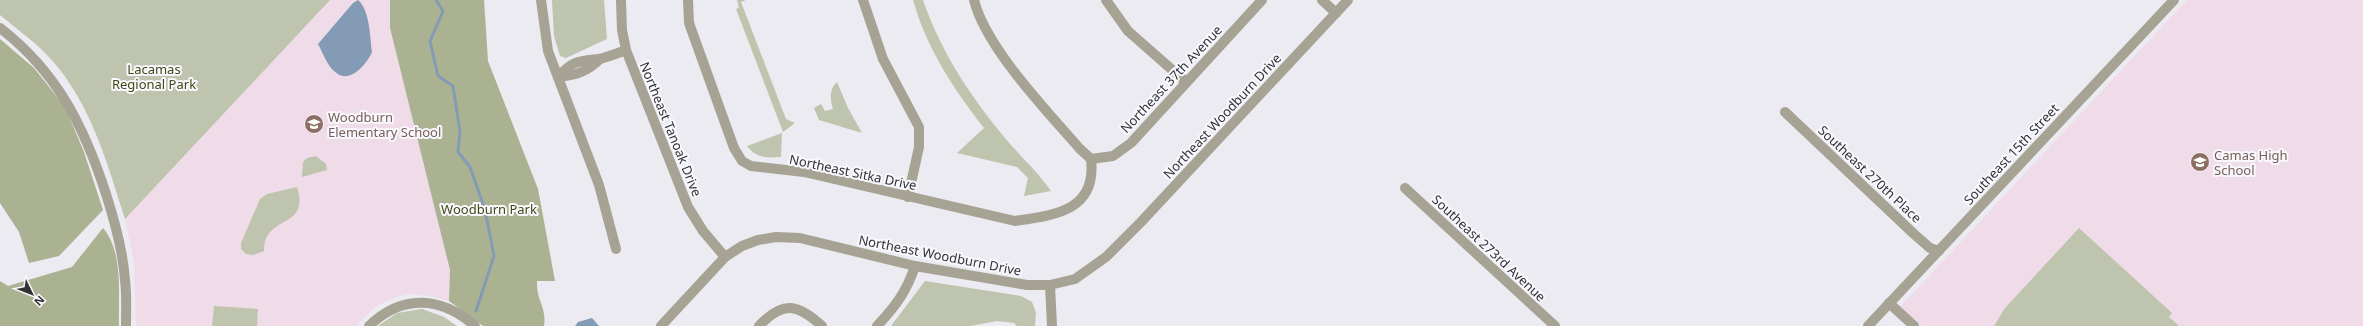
<svg xmlns="http://www.w3.org/2000/svg" width="2363" height="326" viewBox="0 0 2363 326" font-family="'Noto Sans',sans-serif">
<style>
.education{fill:#f0dbe9}
.green{fill:#bec4ad}
.forest{fill:#aab291}
.water{fill:#849bb5}
.lines{fill:none;stroke-linecap:round;stroke-linejoin:round}
.stream{stroke:#849bb5;stroke-width:3}
.minor{stroke:#a7a394;stroke-width:10}
.labels{text-anchor:middle;stroke-width:4;stroke-linejoin:round;paint-order:stroke}
.park-label{font-size:13px;fill:#404a13;stroke:#f9f8fe}
.street-label{font-size:13px;fill:#323234;stroke:#f9f8fe}
.education-label{font-size:13px;fill:#785e54;stroke:#f9f8fe;text-anchor:start}
</style>
<rect width="100%" height="100%" fill="#ebebf1"/>
<g class="education">
<path d="M 330,0 L 390,0 L 390,28 L 450,270 L 449,301 L 431,296 L 411,294 L 396,297 L 375,307 L 356,326 L 136,326 L 134,262 L 125,219 Z"/>
<path d="M 2187,0 L 2363,0 L 2363,326 L 1921,326 L 1900,307 Z"/>
</g>
<g class="green">
<path d="M 0,0 L 330,0 L 125,219 C 106,159 88,93 40,48 C 28,37 13,26 0,15 Z"/>
<path d="M 552,0 L 604,0 L 607,39 L 566,58 L 560,56 L 554,36 Z"/>
<path d="M 737,0 L 746,0 L 741,2 L 786,119 L 795,123 L 783,132 L 736,9 L 739,8 Z"/>
<path d="M 913,0 L 923,0 C 941,52 970,96 1005,138 C 1020,156 1038,172 1051,191 L 1024,196 L 1028,178 L 1017,167 L 957,153 L 984,128 C 953,88 927,49 913,0 Z"/>
<path d="M 837,82 L 848,108 L 862,133 L 819,120 L 814,108 L 821,104 L 825,111 L 833,109 C 830,99 829,89 837,82 Z"/>
<path d="M 782,133 L 781,157 C 765,158 757,158 747,146 Z"/>
<path d="M 316,156 L 326,164 L 327,170 L 302,177 L 303,162 L 307,158 Z"/>
<path d="M 297,187 C 311,230 263,214 264,251 L 253,255 L 246,254 L 241,249 L 241,243 L 260,199 L 267,194 Z"/>
<path d="M 2079,228 L 2172,313 L 2169,317 L 2179,326 L 1994,326 L 2005,308 Z"/>
<path d="M 925,281 L 1021,296 L 1032,302 L 1036,313 L 1035,326 L 1017,326 L 1014,323 L 997,321 L 970,326 L 891,326 Z"/>
<path d="M 214,306 L 258,309 L 257,326 L 212,326 Z"/>
<path d="M 422,309 L 444,317 L 457,326 L 378,326 L 397,313 Z"/>
</g>
<g class="forest">
<path d="M 390,0 L 484,0 L 488,61 L 538,189 L 555,281 L 537,281 C 536,301 547,307 544,326 L 483,326 L 449,301 L 450,270 L 390,28 Z"/>
<path d="M 0,39 L 34,68 L 65,107 L 84,152 L 103,210 L 59,256 L 29,263 L 19,232 L 0,203 Z"/>
<path d="M 103,228 C 124,253 118,295 119,326 L 0,326 L 0,281 L 8,286 L 72,267 Z"/>
</g>
<g class="water">
<path d="M 358,0 C 370,10 370,38 372,52 C 366,65 349,86 334,71 C 327,65 323,53 318,44 L 353,3 Z"/>
<path d="M 592,318 L 599,326 L 575,326 L 578,322 Z"/>
</g>
<g class="lines">
<path class="stream" d="M 436,0 L 443,11 L 430,41 L 438,76 L 453,86 L 460,132 L 458,152 L 470,167 L 485,210 L 494,256 L 476,311"/>
<g class="minor">
<path d="M 541,0 L 548,51 L 599,185 L 616,249"/>
<path d="M 621,0 L 622,30 L 626,50 L 688,207 L 703,231 L 725,257"/>
<path d="M 688,0 L 689,23 L 734,148 L 742,161 L 751,166 L 804,172 L 1015,221 C 1055,215 1097,211 1091,159"/>
<path d="M 863,0 L 883,59 L 919,127 L 919,147 L 908,197"/>
<path d="M 974,0 C 986,48 1047,111 1080,149 L 1091,159"/>
<path d="M 1106,0 L 1128,31 L 1186,82"/>
<path d="M 1322,0 L 1336,13"/>
<path d="M 0,28 C 57,72 84,126 106,194 C 115,222 123,251 125,280 C 127,295 126,311 126,326"/>
<path d="M 558,77 C 573,60 579,61 599,59 C 608,57 618,53 626,50"/>
<path d="M 558,77 C 576,75 587,72 600,59"/>
<path d="M 1785,112 L 1914,234 L 1930,248 L 1939,251"/>
<path d="M 1091,159 L 1113,156 L 1131,143 L 1262,0"/>
<path d="M 1405,188 L 1555,326"/>
<path d="M 1050,285 L 1052,326"/>
<path d="M 1889,303 L 1914,326"/>
<path d="M 369,326 C 402,294 441,296 475,326"/>
<path d="M 661,326 L 725,257 L 742,246 L 758,240 L 776,237 L 800,238 L 915,266 L 1027,285 L 1050,285 L 1075,279 L 1106,257 L 1141,222 L 1348,0"/>
<path d="M 759,326 C 783,300 798,304 822,326"/>
<path d="M 877,326 C 895,307 907,291 915,266"/>
<path d="M 1868,326 L 2174,0"/>
</g>
</g>
<defs>
<g id="school-disc" transform="scale(1)"><circle r="9.5" fill="#8d6e63" stroke="#f9f8fe"/><path d="M0-5L7-2L0 1L-7-2ZM-4 1L0 2.5L4 1V4Q0 6-4 4Z" fill="#fff"/></g>
</defs>
<g fill-rule="evenodd">
<use href="#school-disc" x="314" y="124"/>
<use href="#school-disc" x="2200" y="162"/>
</g>
<g class="labels">
<g class="park-label">
<text x="154" y="74">Lacamas<tspan x="154" dy="15">Regional Park</tspan></text>
<text x="489" y="214">Woodburn Park</text>
</g>
<g class="street-label">
<text transform="translate(1171 79) rotate(-47)" y="5">Northeast 37th Avenue</text>
<text transform="translate(1222 116) rotate(-47)" y="5">Northeast Woodburn Drive</text>
<text transform="translate(671 129) rotate(68)" y="5">Northeast Tanoak Drive</text>
<text transform="translate(2011 154) rotate(-47)" y="5">Southeast 15th Street</text>
<text transform="translate(853 172) rotate(12)" y="5">Northeast Sitka Drive</text>
<text transform="translate(1870 174) rotate(43)" y="5">Southeast 270th Place</text>
<text transform="translate(1489 248) rotate(43)" y="5">Southeast 273rd Avenue</text>
<text transform="translate(940 255) rotate(11)" y="5">Northeast Woodburn Drive</text>
</g>
<g class="education-label">
<text x="328" y="122">Woodburn<tspan x="328" dy="15">Elementary School</tspan></text>
<text x="2214" y="160">Camas High<tspan x="2214" dy="15">School</tspan></text>
</g>
</g>
<g transform="translate(32 294) rotate(133)" stroke="#f9f8fe" stroke-width="3" paint-order="stroke">
<path d="M0-3L7 15L0 10L-7 15Z" fill="#323234"/>
<text y="-6" font-size="11" font-weight="bold" text-anchor="middle" fill="#323234">N</text>
</g>
</svg>
